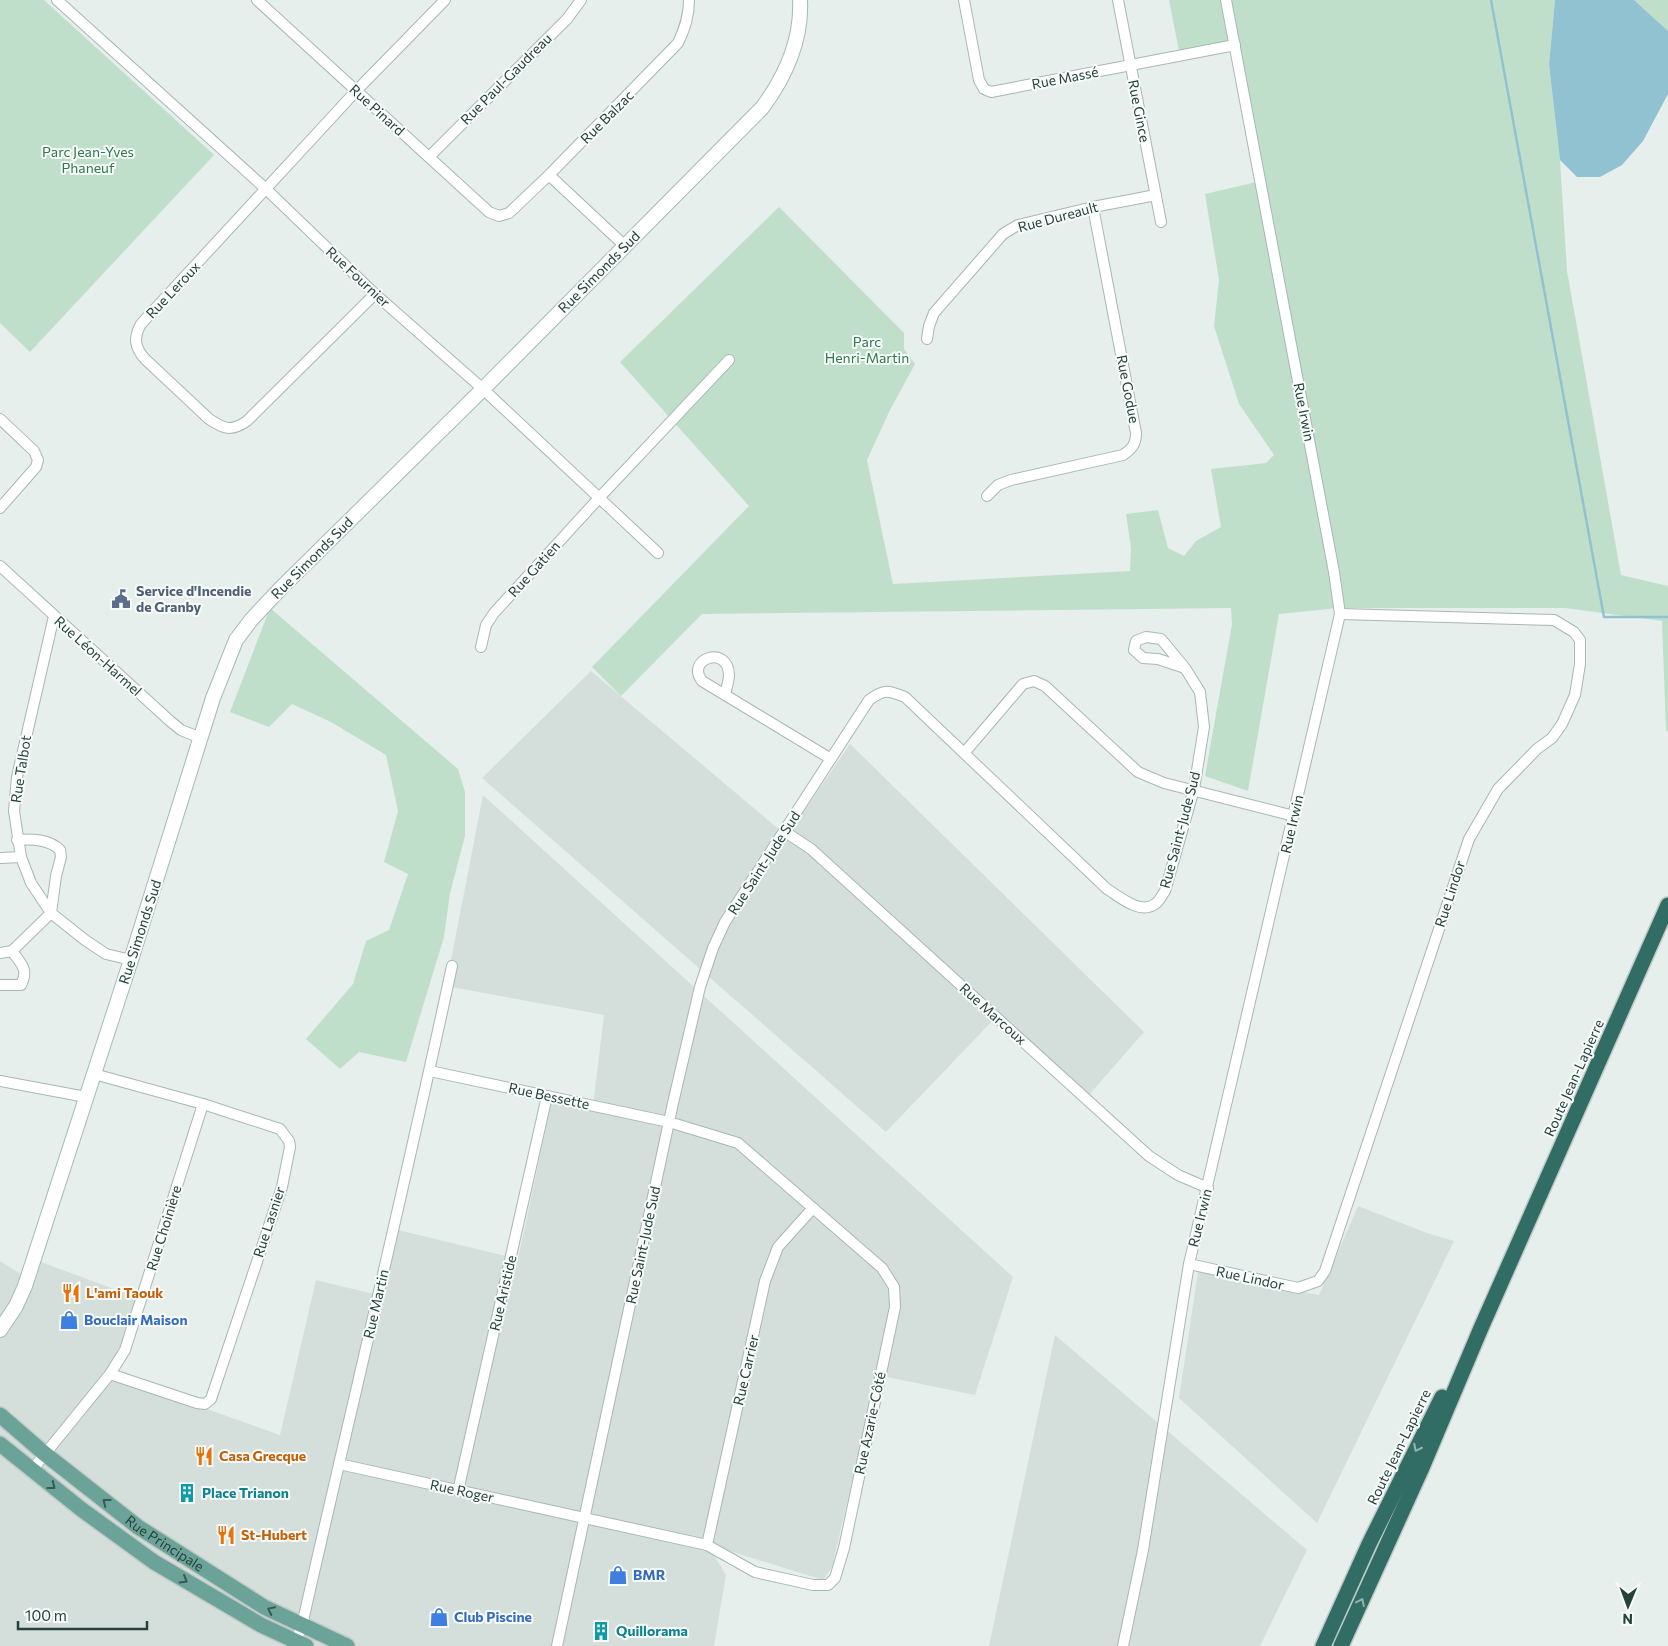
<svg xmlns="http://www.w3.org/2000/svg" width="1668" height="1646" viewBox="0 0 1668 1646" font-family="Commissioner,sans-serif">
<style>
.built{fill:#d4dfdb}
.green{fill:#c0dfcb}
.water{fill:#90c2d2}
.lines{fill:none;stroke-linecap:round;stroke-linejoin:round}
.stream{stroke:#90c2d2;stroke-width:2.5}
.street-casing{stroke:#a8b7b4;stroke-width:12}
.secondary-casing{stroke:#a5bab4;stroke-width:16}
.primary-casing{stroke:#c2cac8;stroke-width:18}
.highway-casing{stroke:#c2cac8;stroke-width:18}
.street{stroke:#fff;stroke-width:10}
.secondary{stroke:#fff;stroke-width:14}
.primary{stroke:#6ca399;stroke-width:15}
.highway{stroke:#316d65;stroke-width:15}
.oneway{stroke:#94b4af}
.oneway2{stroke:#375a53}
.labels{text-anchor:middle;stroke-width:4;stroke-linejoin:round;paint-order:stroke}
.street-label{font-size:14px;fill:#25413c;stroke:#f7fbf9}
.park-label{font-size:14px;fill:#307751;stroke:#f7fbf9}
.service-label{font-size:14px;font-weight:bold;fill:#4e5e75;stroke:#f7fbf9;text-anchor:start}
.food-label{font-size:14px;font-weight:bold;fill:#c56008;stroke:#f7fbf9;text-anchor:start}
.shop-label{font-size:14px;font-weight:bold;fill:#366cbe;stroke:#f7fbf9;text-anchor:start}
.culture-label{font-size:14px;font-weight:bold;fill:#0d838f;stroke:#f7fbf9;text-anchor:start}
</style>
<rect width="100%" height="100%" fill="#e6efec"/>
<g class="built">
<path d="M 591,671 L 787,836 L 850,744 L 1144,1032 L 1089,1095 L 999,1014 L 886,1132 L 482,778 Z"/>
<path d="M 483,795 L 1013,1277 L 975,1395 L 877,1375 L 832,1567 L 823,1580 L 707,1544 L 726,1575 L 714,1646 L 0,1646 L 0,1261 L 24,1276 L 33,1259 L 141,1299 L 110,1374 L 280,1435 L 316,1280 L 382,1296 L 398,1230 L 518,1259 L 552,1100 L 593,1106 L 604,1015 L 446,986 Z"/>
<path d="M 1358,1206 L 1427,1233 L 1454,1241 L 1317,1523 L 1179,1398 L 1198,1272 L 1319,1295 Z"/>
<path d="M 1055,1335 L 1307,1550 L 1260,1646 L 989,1646 Z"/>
</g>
<g class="green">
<path d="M 0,0 L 44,0 L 214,155 L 30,352 L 0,323 Z"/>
<path d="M 1169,0 L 1555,0 L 1549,64 L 1560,160 L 1567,271 L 1621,575 L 1668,586 L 1668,732 L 1666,730 L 1662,621 L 1565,608 L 1338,608 L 1279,614 L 1248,791 L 1205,776 L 1232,624 L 1231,608 L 702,614 L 621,696 L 592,667 L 749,506 L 620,362 L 779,207 L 904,333 L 904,349 L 915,364 L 890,410 L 867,460 L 893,584 L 1130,571 L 1131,548 L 1126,514 L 1158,510 L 1168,548 L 1184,556 L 1196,541 L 1221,527 L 1211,469 L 1266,463 L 1274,455 L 1239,404 L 1214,326 L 1219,280 L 1205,194 L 1261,181 L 1235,45 L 1180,56 Z"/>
<path d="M 1634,0 L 1668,0 L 1668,31 Z"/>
<path d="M 270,608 L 458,769 L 465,792 L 465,836 L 450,893 L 444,937 L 406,1062 L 359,1052 L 340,1069 L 306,1039 L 353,984 L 366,941 L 389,930 L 408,874 L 384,862 L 398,811 L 386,755 L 331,722 L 292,704 L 269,727 L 230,712 Z"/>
</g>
<path class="water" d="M 1555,0 L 1634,0 L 1668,31 L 1668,94 L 1643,141 L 1622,165 L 1600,177 L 1577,177 L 1560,160 L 1549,64 Z"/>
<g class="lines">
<path class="stream" d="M 1491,0 L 1604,617 L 1668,617"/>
<g class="street-casing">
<g id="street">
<path d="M 57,0 L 266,189 L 375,294 L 483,389 L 658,553"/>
<path d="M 257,0 L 489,212 L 499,216 L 509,213 L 549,175 L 678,43 C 685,28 689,16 689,0"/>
<path d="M 964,0 L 979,80 L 984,89 L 991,92 L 1235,45"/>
<path d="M 1118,0 L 1161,222"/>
<path d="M 429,157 L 567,19 L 581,0"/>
<path d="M 549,175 L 625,246"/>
<path d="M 375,294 L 247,421 C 231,432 224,429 209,419 L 145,359 C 135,348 133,338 141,324 L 356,91 L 445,0"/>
<path d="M 927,339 L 929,326 L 934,313 L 1003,234 L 1018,225 L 1093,207 L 1156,195"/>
<path d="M 0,419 L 34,451 L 38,460 L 36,467 L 0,508"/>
<path d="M 987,496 L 998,485 L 1011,480 L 1123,455 C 1132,449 1136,444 1136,433 L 1093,207"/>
<path d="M 0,566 L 170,721 L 181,730 L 201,738"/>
<path d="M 54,616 L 17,777 L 14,811 L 21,857 L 31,883 L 51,913 L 85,940 L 106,954 L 131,960"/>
<path d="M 481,647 L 486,625 L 494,613 L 599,498 L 729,360"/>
<path d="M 725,695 C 726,689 729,681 729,675 C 728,644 685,659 702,681 L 831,759"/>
<path d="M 965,752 L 1023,684 L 1034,681 L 1045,686 L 1138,772 L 1164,783 L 1294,816"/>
<path d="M 784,831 L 811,849 L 1149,1156 L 1178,1175 L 1208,1188"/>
<path d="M 0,858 L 21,857"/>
<path d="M 0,953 L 12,951 L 51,913 L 56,876 L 61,857 L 60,850 C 49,839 32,839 17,840"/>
<path d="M 0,985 L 21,985 C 29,969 21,964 12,951"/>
<path d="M 94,1074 L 203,1104 L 280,1129 L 289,1141 L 290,1147 L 282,1187 L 211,1399 L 205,1404 L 197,1403 L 110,1374"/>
<path d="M 0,1081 L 86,1097"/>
<path d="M 1189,1264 L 1298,1288 L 1318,1281 L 1325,1271 L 1469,839 L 1498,789 L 1537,749 L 1552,738 L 1562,724 L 1575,695 L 1580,664 L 1580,640 L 1574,632 L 1554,620 L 1340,614"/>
<path d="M 339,1464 L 707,1545 L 755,1572 L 813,1585 L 828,1585 L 835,1578 L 844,1548 L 895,1307 L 894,1287 L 882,1268 L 738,1143 L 669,1122 L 430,1071"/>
<path d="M 32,1470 L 110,1374 L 125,1350 L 203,1104"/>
<path d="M 458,1491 L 547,1096"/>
<path d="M 707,1545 L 765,1281 L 778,1247 L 813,1208"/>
<path d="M 296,1641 L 302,1625 C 352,1405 405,1186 452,966"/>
<path d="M 557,1646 L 673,1103 L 700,987 L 713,948 L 725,922 L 869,700 C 884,689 888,690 905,697 L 1107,889 C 1120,897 1140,915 1155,904 C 1159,902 1162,895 1165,891 L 1194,789 L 1204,727 L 1200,692 L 1185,668 L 1161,639 L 1146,637 L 1136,641 L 1134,650 L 1143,658 L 1158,659 L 1185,668"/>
<path d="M 1123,1646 L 1143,1550 L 1189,1264 L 1340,614 L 1334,572 L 1226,0"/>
</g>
</g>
<g class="secondary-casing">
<path id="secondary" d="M 0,1330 L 16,1306 L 25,1286 L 131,960 L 213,698 L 236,640 L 251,620 L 281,588 L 483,389 L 762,108 C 785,77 802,39 800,0"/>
</g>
<g class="primary-casing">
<g id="primary">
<path id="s1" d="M 0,1415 L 45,1454 L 138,1527 L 264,1607 L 347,1646"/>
<path d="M 0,1444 L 81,1509 L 154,1562 L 261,1625 L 306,1646"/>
</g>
</g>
<g class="highway-casing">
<g id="highway">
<path d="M 1323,1646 L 1369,1544 L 1442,1397"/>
<path d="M 1341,1646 L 1421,1470 L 1481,1328 L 1668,905"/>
</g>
</g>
<use href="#street" class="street"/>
<use href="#secondary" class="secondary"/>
<use href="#primary" class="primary"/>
<use href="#highway" class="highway"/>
</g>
<defs><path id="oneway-chevron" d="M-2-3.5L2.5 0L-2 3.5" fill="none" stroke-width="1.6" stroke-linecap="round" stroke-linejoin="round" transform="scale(1.25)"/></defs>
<g class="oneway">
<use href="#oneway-chevron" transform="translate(1417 1448) rotate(117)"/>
<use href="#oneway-chevron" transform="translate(1361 1602) rotate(-65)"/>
</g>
<g class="oneway2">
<use href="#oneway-chevron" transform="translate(52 1486) rotate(38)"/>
<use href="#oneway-chevron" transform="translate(106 1502) rotate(-142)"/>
<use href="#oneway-chevron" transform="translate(184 1580) rotate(30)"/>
<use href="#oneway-chevron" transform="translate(271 1610) rotate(-154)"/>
</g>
<defs>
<g id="civic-bare" transform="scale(1.5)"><path d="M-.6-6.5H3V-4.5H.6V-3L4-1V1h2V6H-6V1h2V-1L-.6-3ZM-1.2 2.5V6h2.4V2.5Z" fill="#5c6f8a" stroke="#f7fbf9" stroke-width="2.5" paint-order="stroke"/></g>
<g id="restaurant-bare" transform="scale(1.5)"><path d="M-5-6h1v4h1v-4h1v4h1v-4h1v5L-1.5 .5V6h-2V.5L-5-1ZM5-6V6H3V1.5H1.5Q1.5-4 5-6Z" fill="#e8710a" stroke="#f7fbf9" stroke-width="2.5" paint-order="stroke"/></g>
<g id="shop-bare" transform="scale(1.5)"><path d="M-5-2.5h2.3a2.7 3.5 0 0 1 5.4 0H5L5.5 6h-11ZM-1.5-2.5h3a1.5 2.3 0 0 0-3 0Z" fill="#3f7fe0" stroke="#f7fbf9" stroke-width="2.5" paint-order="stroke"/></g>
<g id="building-bare" transform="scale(1.5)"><path d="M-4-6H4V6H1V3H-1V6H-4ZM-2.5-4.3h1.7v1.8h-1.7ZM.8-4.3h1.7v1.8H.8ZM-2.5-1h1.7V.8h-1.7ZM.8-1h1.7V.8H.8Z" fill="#0f9aa8" stroke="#f7fbf9" stroke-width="2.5" paint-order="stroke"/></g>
</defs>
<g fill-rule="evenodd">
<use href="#civic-bare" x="121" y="599"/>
<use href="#restaurant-bare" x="71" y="1293"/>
<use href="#shop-bare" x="69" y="1320"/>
<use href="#restaurant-bare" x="204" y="1456"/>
<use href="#building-bare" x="187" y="1493"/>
<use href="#restaurant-bare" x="226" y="1535"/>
<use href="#shop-bare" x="618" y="1575"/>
<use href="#shop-bare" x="439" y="1617"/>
<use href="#building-bare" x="601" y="1631"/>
</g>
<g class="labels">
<g class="street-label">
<text transform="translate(1065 78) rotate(-11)" y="5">Rue Massé</text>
<text transform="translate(506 79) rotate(-45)" y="5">Rue Paul-Gaudreau</text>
<text transform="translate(377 110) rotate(42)" y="5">Rue Pinard</text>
<text transform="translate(1139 111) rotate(79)" y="5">Rue Gince</text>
<text transform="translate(607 117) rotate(-45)" y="5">Rue Balzac</text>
<text transform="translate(1058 217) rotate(-15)" y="5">Rue Dureault</text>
<text transform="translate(599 272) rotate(-45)" y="5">Rue Simonds Sud</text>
<text transform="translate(358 277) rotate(43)" y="5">Rue Fournier</text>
<text transform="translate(173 290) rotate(-47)" y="5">Rue Leroux</text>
<text transform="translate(1128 389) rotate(79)" y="5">Rue Godue</text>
<text transform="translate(1304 412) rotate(79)" y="5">Rue Irwin</text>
<text transform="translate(312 558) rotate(-45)" y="5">Rue Simonds Sud</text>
<text transform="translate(534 569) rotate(-48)" y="5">Rue Gatien</text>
<text transform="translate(98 656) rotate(42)" y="5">Rue Léon-Harmel</text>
<text transform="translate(21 769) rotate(-81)" y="5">Rue Talbot</text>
<text transform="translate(1292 824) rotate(-77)" y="5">Rue Irwin</text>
<text transform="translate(1180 830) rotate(-75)" y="5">Rue Saint-Jude Sud</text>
<text transform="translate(764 863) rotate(-57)" y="5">Rue Saint-Jude Sud</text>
<text transform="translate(1450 894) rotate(-72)" y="5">Rue Lindor</text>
<text transform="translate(140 932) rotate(-72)" y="5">Rue Simonds Sud</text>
<text transform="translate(993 1014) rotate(42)" y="5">Rue Marcoux</text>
<text transform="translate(1574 1078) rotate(-66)" y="5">Route Jean-Lapierre</text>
<text transform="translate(549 1096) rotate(12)" y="5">Rue Bessette</text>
<text transform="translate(1200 1218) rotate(-76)" y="5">Rue Irwin</text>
<text transform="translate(269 1222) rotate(-72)" y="5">Rue Lasnier</text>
<text transform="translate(164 1228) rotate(-73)" y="5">Rue Choinière</text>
<text transform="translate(643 1245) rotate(-78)" y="5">Rue Saint-Jude Sud</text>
<text transform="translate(1250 1278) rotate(12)" y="5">Rue Lindor</text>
<text transform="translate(503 1293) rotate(-77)" y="5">Rue Aristide</text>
<text transform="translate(376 1304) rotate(-77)" y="5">Rue Martin</text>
<text transform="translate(746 1370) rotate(-77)" y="5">Rue Carrier</text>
<text transform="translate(870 1423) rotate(-78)" y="5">Rue Azarie-Côté</text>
<text transform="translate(1399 1447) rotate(-64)" y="5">Route Jean-Lapierre</text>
<text transform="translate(462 1491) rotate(12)" y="5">Rue Roger</text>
<text dy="5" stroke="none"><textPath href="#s1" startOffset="209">Rue Principale</textPath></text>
</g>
<g class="park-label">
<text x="88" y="157">Parc Jean-Yves<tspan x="88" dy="16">Phaneuf</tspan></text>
<text x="867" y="347">Parc<tspan x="867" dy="16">Henri-Martin</tspan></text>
</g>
<g class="service-label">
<text x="136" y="596">Service d'Incendie<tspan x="136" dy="16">de Granby</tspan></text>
</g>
<g class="food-label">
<text x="86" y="1298">L'ami Taouk</text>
<text x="219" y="1461">Casa Grecque</text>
<text x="241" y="1540">St-Hubert</text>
</g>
<g class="shop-label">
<text x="84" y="1325">Bouclair Maison</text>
<text x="633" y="1580">BMR</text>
<text x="454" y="1622">Club Piscine</text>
</g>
<g class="culture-label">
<text x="202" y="1498">Place Trianon</text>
<text x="616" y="1636">Quillorama</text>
</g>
</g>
<g transform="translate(1628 1606) rotate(181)" stroke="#f7fbf9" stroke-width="4" paint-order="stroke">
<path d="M0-4L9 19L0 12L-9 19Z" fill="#25413c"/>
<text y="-8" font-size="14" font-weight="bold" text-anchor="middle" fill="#25413c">N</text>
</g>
<path d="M18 1621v8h129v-8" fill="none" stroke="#25413c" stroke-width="2.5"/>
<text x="25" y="1621" font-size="15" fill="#25413c" stroke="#f7fbf9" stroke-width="4" paint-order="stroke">100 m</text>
</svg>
